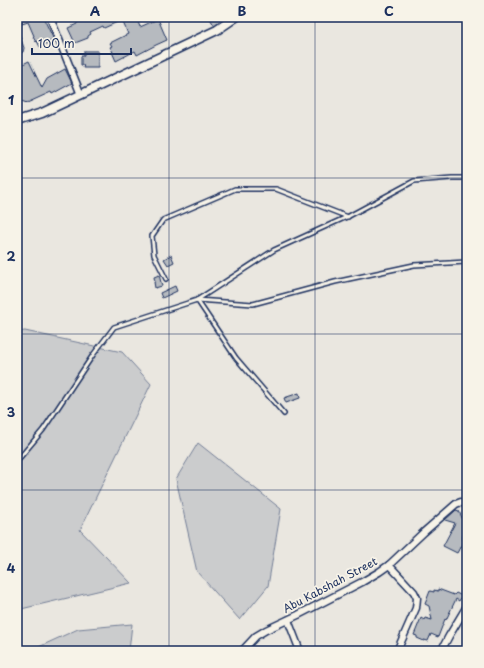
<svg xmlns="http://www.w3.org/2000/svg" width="484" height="668" viewBox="0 0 484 668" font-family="'Playpen Sans',sans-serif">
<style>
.green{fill:#cbcccd;stroke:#737e96}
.building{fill:#b6babf;stroke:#1b2f5e}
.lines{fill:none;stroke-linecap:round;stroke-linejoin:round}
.service-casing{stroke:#1b2f5e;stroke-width:6}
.minor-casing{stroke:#1b2f5e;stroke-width:9}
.tertiary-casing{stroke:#1b2f5e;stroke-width:11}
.service{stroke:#f7f3e8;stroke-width:3}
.minor{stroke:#f7f3e8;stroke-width:6}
.tertiary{stroke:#f7f3e8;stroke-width:8}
.grid{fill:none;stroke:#1b2f5e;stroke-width:1;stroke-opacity:0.55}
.labels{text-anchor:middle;stroke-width:3.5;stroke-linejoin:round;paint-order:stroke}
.street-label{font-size:11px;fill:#1b2f5e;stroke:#f7f3e8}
.neatline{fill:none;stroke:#1b2f5e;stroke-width:1.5}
.grid-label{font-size:13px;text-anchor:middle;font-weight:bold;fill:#1b2f5e}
</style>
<rect width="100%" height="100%" fill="#eae7e0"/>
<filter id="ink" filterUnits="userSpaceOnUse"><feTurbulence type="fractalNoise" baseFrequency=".025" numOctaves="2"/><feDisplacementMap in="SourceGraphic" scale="8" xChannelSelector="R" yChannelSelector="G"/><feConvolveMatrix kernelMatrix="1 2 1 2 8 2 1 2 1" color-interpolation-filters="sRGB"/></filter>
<g filter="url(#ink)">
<g class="green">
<path d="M 25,331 L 122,352 L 151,384 L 80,530 L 131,583 L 17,610 L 17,332 Z"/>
<path d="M 198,443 L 281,509 L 268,586 L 240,620 L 197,572 L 176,479 Z"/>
<path d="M 132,624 L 129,651 L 30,651 L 78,629 Z"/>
</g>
<g class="building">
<path d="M 19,17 L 43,17 L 54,40 L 40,47 L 37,41 L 36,42 L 33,37 L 34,36 L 28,22 L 22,24 Z"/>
<path d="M 87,17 L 136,17 L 140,27 L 158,19 L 167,40 L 156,45 L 137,55 L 135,51 L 116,61 L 112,52 L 113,52 L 110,47 L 112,46 L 110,43 L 128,34 L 122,20 L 104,28 L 103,26 L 90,32 L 91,34 L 88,36 L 88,38 L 75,43 L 68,28 L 77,24 L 77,22 L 85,19 Z"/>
<path d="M 209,17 L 225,17 L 214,25 Z"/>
<path d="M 17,30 L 18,30 L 24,48 L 23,52 L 17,54 Z"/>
<path d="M 84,51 L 98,51 L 98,68 L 83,68 L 84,65 L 81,65 L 81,56 L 84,56 Z"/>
<path d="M 29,61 L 42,88 L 47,79 L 65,69 L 72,83 L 52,94 L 51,92 L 27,103 L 21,101 L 17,92 L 17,67 Z"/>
<path d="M 171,255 L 174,262 L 168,265 L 164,259 Z"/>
<path d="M 159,275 L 162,286 L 155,288 L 154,282 L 155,282 L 154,277 Z"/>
<path d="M 175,286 L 177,291 L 162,298 L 160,293 Z"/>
<path d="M 299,393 L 300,398 L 286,403 L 284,398 Z"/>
<path d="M 456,510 L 459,511 L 466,527 L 462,539 L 464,540 L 457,553 L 443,546 L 455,523 L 445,520 Z"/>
<path d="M 438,589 L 454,595 L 456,593 L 462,596 L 459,601 L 456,599 L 446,620 L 445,619 L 438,637 L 431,634 L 428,641 L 424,640 L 424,641 L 417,638 L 417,636 L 414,635 L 421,618 L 424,620 L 425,618 L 432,620 L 429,606 L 425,604 L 430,591 L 434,592 L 434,590 L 438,591 Z"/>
</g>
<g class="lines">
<g class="service-casing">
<g id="service">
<path d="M 166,279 L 154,255 L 152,236 L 163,220 L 235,189 L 276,189 L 348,217"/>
<path d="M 197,300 L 253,304 L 335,282 L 414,265 L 466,262"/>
<path d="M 197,300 L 236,358 L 284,414"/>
<path d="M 17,461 L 43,430 L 93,355 L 114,327 L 197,300 L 274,250 L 349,216 L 414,181 L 452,178 L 467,178"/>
</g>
</g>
<g class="minor-casing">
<g id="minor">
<path d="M 50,17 L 81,95"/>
<path d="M 389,565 L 414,592 L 417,598 L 416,608 L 397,651"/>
<path d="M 288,620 L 300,651"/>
<path d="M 242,651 L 256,636 L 266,630 L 298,615 L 362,582 L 379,572 L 389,565 L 424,532 L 456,504 L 461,502 L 466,505 L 467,507"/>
<path d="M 441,651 L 449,636 L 467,606"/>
</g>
</g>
<g class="tertiary-casing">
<path id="tertiary" d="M 17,121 L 42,113 L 217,30 L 236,17"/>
</g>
<use href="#service" class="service"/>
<use href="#minor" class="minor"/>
<use href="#tertiary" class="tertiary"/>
</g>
</g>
<path class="grid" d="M 169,17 L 169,651M 315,17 L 315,651M 17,178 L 467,178M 17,334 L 467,334M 17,490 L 467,490"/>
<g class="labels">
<g class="street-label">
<text transform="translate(330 585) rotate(-28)" y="4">Abu Kabshah Street</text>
</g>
</g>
<rect width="484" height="668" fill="none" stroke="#f7f3e8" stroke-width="44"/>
<path d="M32 48v6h99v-6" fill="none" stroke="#1b2f5e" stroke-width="2"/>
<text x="38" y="48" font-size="12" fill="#1b2f5e" stroke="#f7f3e8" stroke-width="3" paint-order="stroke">100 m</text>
<rect x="22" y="22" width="440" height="624" class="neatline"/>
<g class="grid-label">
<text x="95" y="16">A</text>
<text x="242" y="16">B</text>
<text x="389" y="16">C</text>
<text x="11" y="105">1</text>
<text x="11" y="261">2</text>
<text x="11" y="417">3</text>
<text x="11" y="573">4</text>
</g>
</svg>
